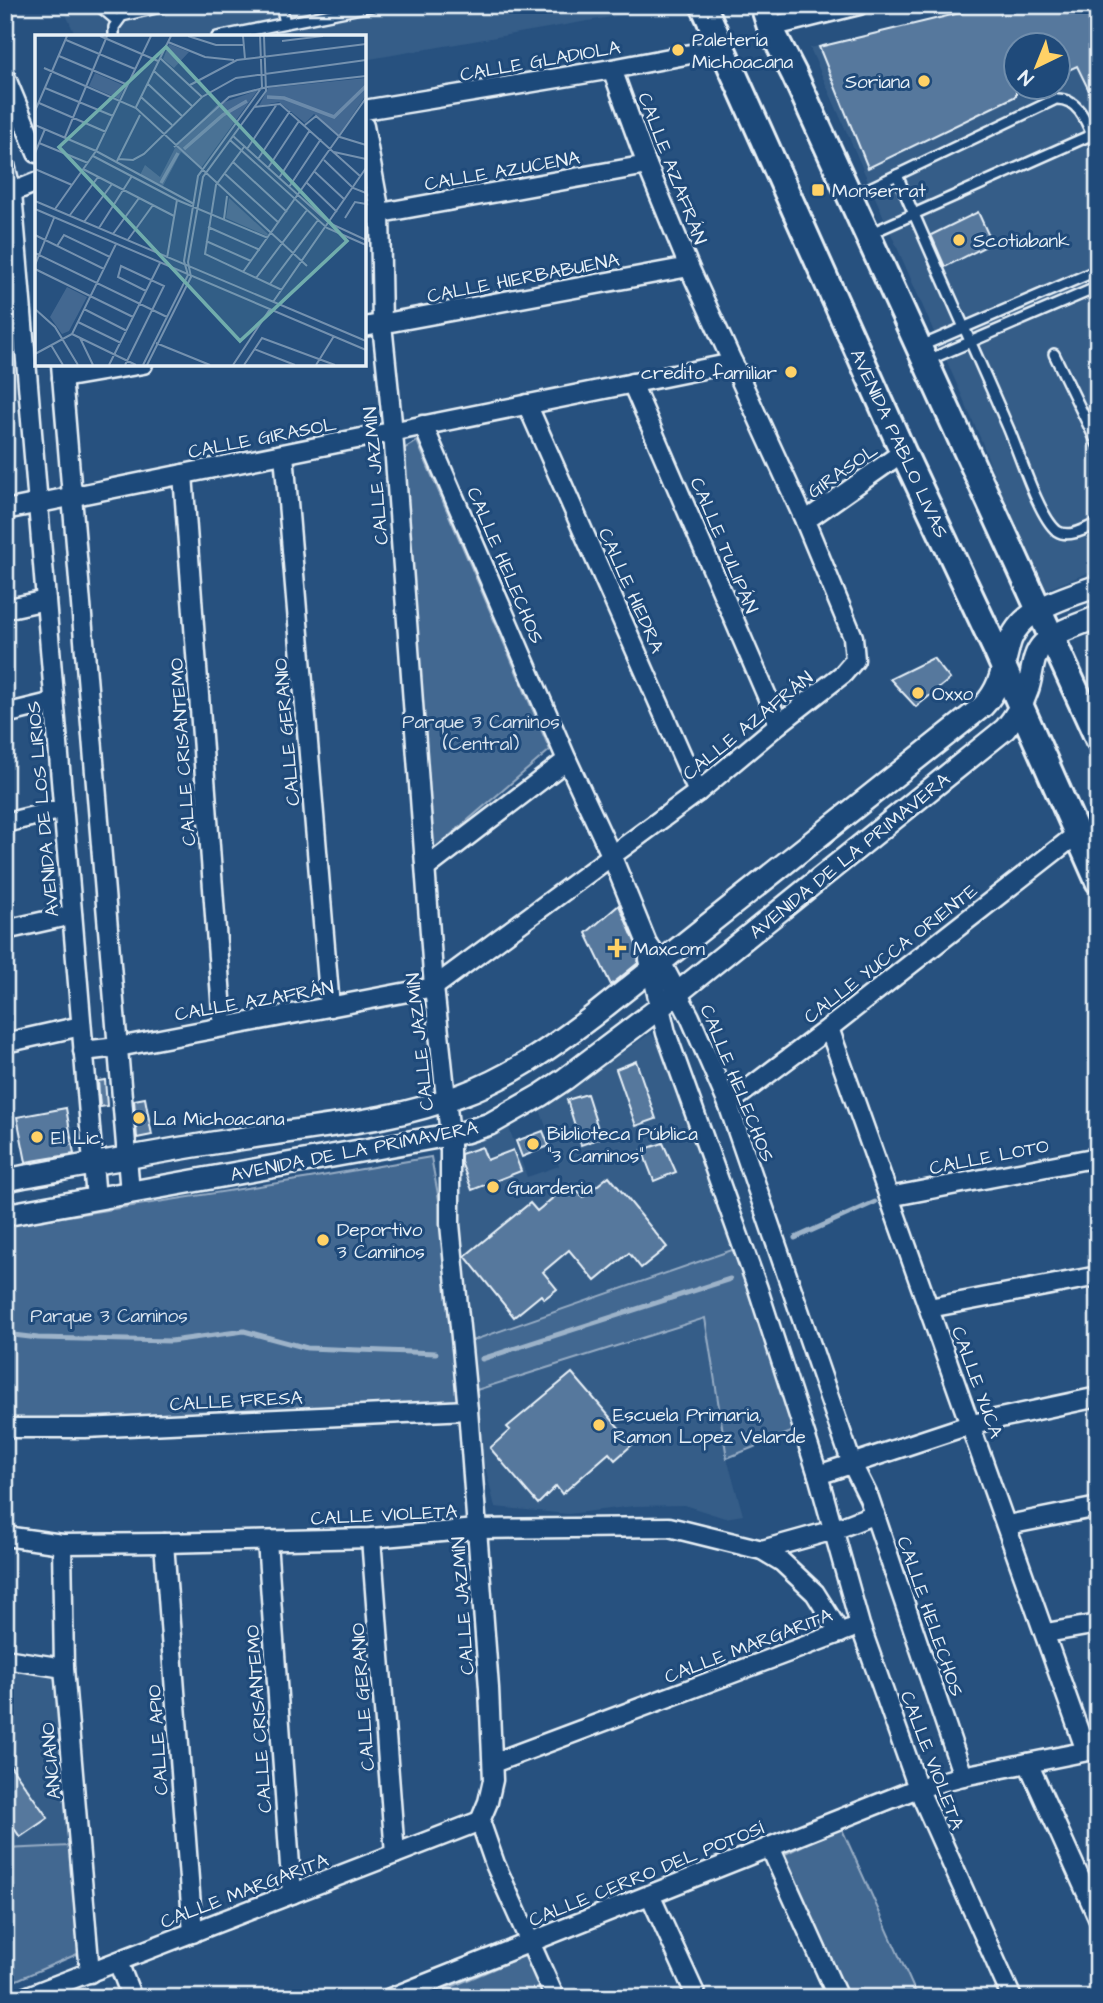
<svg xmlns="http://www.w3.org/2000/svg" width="1103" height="2003" viewBox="0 0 1103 2003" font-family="'Architects Daughter',sans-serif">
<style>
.built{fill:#355d88;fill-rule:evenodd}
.green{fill:#436891;stroke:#96acc4;stroke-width:2}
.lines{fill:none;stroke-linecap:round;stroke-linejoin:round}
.stream{stroke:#9db3c9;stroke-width:5}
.building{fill:#57789d;stroke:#e8f1f8;stroke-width:2}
.service-casing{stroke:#e8f1f8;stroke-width:14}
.minor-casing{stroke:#e8f1f8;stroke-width:23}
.tertiary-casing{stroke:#e8f1f8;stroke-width:26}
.secondary-casing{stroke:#e8f1f8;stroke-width:30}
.service{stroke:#1f4a7a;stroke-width:9}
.minor{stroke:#1f4a7a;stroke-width:18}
.tertiary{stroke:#1f4a7a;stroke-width:21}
.secondary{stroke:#1f4a7a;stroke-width:24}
.poi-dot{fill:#ffd166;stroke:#1f4a7a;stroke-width:2.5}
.labels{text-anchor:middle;stroke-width:6;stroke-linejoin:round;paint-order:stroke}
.poi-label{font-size:19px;fill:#e8f1f8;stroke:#1f4a7a;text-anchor:start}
.street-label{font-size:19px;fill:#e8f1f8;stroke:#1f4a7a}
.park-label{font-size:19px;fill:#d8e3ee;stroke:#1f4a7a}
.inset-river{fill:none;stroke:#6b8aaa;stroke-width:3.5}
.inset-road{fill:none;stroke:#7491af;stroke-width:2}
.view{fill:#71adac;fill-opacity:0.15;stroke:#71adac;stroke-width:3.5}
.inset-edge{fill:none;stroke:#e8f1f8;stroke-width:3.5}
</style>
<rect width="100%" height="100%" fill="#27517f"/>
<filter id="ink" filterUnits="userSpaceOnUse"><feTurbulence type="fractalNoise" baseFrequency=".0143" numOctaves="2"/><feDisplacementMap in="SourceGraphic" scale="14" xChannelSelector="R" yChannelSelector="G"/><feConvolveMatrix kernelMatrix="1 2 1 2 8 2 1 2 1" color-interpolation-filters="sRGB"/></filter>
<g filter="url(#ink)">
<g class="built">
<path d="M 62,5 L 680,5 L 364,60 L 364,37 L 76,37 Z"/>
<path d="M 1005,5 L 1098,5 L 1098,569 L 1037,593 L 982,442 L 810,48 ZM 1016,46 L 1058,46 L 1058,88 L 1016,88 Z"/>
<path d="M 651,1033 L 660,1047 L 735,1249 L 457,1347 L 455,1157 L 469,1144 L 509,1128 L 527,1177 L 559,1166 L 540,1109 Z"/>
<path d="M 705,1318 L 727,1458 L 743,1515 L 725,1518 L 684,1505 L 634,1506 L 568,1514 L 495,1507 L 467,1393 Z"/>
<path d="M 5,1670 L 53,1677 L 70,1846 L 5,1849 Z"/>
</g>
<g class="green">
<path d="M 417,441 L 550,750 L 434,849 L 402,450 Z"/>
<path d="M 431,1157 L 442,1216 L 457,1346 L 735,1249 L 801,1428 L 727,1458 L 705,1318 L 467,1393 L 457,1351 L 458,1405 L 21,1422 L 5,1419 L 5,1226 L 310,1178 Z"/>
<path d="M 841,1827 L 918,1998 L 847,1998 L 783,1855 Z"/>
<path d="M 70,1846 L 82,1952 L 5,1985 L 5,1849 Z"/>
<path d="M 526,1955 L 545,1998 L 430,1996 Z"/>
</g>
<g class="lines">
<g class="stream">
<path d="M 795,1238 L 875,1202"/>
<path d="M 5,1334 L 38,1338 L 171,1341 L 244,1331 L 307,1348 L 436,1353"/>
<path d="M 482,1359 L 730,1279"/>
</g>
</g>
<g class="building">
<path d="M 993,5 L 1098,5 L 1098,109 L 1077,66 L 1058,75 L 1058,46 L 1016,46 L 1016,96 L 868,168 L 819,47 Z"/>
<path d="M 978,212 L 992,243 L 945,267 L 931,235 Z"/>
<path d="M 933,658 L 950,679 L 916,707 L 890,679 Z"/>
<path d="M 619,905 L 640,953 L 638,963 L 611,985 L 586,933 Z"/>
<path d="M 636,1061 L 656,1119 L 636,1126 L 616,1069 Z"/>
<path d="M 105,1080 L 107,1106 L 100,1107 L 98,1081 Z"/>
<path d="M 587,1094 L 601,1138 L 581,1145 L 567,1100 Z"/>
<path d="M 145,1098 L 152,1135 L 137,1138 L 134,1100 Z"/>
<path d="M 66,1108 L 74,1154 L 26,1162 L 17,1117 Z"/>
<path d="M 543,1131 L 549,1146 L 522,1157 L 516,1141 Z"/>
<path d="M 663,1143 L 676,1172 L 654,1181 L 642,1150 Z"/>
<path d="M 482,1147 L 487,1160 L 513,1150 L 521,1171 L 472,1190 L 461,1162 L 461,1154 Z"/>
<path d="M 609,1176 L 667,1247 L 641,1268 L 629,1253 L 595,1281 L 569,1250 L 543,1272 L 557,1289 L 544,1299 L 541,1295 L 514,1317 L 465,1256 L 530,1203 L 537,1211 L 571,1183 L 583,1197 Z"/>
<path d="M 572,1373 L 633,1444 L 615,1460 L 609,1453 L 562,1494 L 556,1486 L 538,1504 L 490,1448 L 510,1430 L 507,1427 Z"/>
<path d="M 5,1758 L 48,1818 L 20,1837 L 5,1815 Z"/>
</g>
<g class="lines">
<g class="service-casing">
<g id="service">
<path d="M 98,5 L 117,21"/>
<path d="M 281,5 L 285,23"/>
<path d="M 114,37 L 114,27 L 122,16 L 169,5"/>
<path d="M 217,37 L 376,5"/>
<path d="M 897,175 C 933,259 971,342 1007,425 C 1018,449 1038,516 1057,531 C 1069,539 1087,528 1098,523"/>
<path d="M 853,196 L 1056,99 C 1082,98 1089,130 1098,149"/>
<path d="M 869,234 L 1091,135"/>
<path d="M 919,347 L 1098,270"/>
<path d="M 1054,354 L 1098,445"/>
<path d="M 926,361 L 1098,287"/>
</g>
</g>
<g class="minor-casing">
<g id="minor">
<path d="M 770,27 L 859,5"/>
<path d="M 5,76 L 37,153"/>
<path d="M 364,110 L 612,69 L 722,48"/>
<path d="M 364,126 L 380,213 L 382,324 L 393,432 L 434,987 L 450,1135 L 450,1224 L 468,1410 L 489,1688 L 493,1780 L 488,1802 L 480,1821 L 495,1864 L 555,1998"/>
<path d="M 5,165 L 12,193 L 96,1199"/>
<path d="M 5,195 L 37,182"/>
<path d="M 364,216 L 647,165"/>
<path d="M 364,327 L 689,267"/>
<path d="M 61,364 L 130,1193"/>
<path d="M 62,378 L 143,364"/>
<path d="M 632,383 L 779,724"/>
<path d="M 527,404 L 698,792"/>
<path d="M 423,425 L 567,760 L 612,857 L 647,943 L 661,962 L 690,1017 L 728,1104 L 852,1464 L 869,1498 L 963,1776"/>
<path d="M 284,454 L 330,1007"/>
<path d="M 183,474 L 223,1026"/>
<path d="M 5,510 L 733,363"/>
<path d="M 805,521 L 903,452"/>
<path d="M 5,609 L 46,600"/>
<path d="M 5,714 L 54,702"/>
<path d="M 5,823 L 63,809"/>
<path d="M 426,868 L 567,760"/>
<path d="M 5,930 L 72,915"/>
<path d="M 649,959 L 666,1033 L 758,1289 L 818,1475 L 860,1625 L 918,1788 L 1012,1998"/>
<path d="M 829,1028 L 1086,1751"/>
<path d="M 5,1043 L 81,1026"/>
<path d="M 83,1051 L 118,1047 L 434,987 L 698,792 L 779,724 L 843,674 L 855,660 L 853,637 L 805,521 L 689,267 L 647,165 L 612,69"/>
<path d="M 728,1104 L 829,1028 L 1077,834"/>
<path d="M 889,1197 L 1098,1157"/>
<path d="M 929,1308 L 1098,1276"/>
<path d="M 5,1428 L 85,1428 L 468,1410"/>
<path d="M 818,1475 L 972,1424 L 1098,1397"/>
<path d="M 1008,1525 L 1098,1507"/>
<path d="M 5,1536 L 62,1544 L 164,1543 L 371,1538 L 477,1529 L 669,1527 L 762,1550 L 782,1562 L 815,1593 L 840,1633"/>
<path d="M 371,1538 L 395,1854"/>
<path d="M 267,1541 L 292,1894"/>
<path d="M 164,1543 L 193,1933"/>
<path d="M 62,1544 L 64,1668 L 90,1973"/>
<path d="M 762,1550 L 834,1530 L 875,1514"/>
<path d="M 1046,1633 L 1098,1624"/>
<path d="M 5,1659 L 64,1668"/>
<path d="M 493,1763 L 850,1629"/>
<path d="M 1028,1763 L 1098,1918"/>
<path d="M 770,1847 L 838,1998"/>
<path d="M 650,1895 L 697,1998"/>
<path d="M 118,1962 L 132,1998"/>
<path d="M 23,1998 L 480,1821"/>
<path d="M 390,1998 L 918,1788 L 963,1776 L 1098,1749"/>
</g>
</g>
<g class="tertiary-casing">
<g id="tertiary">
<path d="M 5,1180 C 87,1165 169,1149 252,1137 C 322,1126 395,1121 461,1095 C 510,1077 551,1048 593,1016 L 983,706 C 1000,689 1003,668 1009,645 C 1018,609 1067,597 1098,586"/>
<path d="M 5,1215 L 465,1132 L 490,1124 L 541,1095 L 565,1079 L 659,1008 L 1005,729 C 1015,717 1022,706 1027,691 C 1033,676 1031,656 1043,644 C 1058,630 1079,625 1098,617"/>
</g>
</g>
<g class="secondary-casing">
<g id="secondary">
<path d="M 703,5 L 903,452 L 996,650 L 1098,881"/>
<path d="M 763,5 L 770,27 L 794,74 L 1098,739"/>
</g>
</g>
<use href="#service" class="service"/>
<use href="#minor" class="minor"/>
<use href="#tertiary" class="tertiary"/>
<use href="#secondary" class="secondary"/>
</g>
</g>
<g class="poi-dot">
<circle cx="678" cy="50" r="7"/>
<circle cx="924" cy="81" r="7"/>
<rect x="811" y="183" width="14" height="14" rx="3.5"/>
<circle cx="959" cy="240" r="7"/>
<circle cx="791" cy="372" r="7"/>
<circle cx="918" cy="693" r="7"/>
<path d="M613.5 937.5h7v7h7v7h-7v7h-7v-7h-7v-7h7z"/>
<circle cx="139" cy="1118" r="7"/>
<circle cx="37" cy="1137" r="7"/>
<circle cx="533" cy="1144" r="7"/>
<circle cx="493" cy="1187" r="7"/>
<circle cx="323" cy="1240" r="7"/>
<circle cx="599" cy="1425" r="7"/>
</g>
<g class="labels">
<g class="poi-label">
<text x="692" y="46">Paletería<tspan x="692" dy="22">Michoacana</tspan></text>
<text x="910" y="88" text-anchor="end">Soriana</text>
<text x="832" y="197">Monserrat</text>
<text x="973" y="247">Scotiabank</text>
<text x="777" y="379" text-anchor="end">credito familiar</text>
<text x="932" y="700">Oxxo</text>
<text x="633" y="955">Maxcom</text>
<text x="153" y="1125">La Michoacana</text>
<text x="547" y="1140">Biblioteca Pública<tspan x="547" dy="22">"3 Caminos"</tspan></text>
<text x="51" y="1144">El Lic.</text>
<text x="507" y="1194">Guarderia</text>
<text x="337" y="1236">Deportivo<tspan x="337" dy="22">3 Caminos</tspan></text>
<text x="613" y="1421">Escuela Primaria,<tspan x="613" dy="22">Ramon Lopez Velarde</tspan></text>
</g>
<g class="street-label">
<text transform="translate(540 60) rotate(-10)" y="7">CALLE GLADIOLA</text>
<text transform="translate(673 168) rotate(69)" y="7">CALLE AZAFRÁN</text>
<text transform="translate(502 170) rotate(-10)" y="7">CALLE AZUCENA</text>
<text transform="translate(523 277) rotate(-11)" y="7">CALLE HIERBABUENA</text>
<text transform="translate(262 437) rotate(-11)" y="7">CALLE GIRASOL</text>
<text transform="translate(900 443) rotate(65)" y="7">AVENIDA PABLO LIVAS</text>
<text transform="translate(842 470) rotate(-35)" y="7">GIRASOL</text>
<text transform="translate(375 476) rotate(-95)" y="7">CALLE JAZMÍN</text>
<text transform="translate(725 545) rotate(67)" y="7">CALLE TULIPÁN</text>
<text transform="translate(506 565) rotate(67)" y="7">CALLE HELECHOS</text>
<text transform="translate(632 590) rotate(66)" y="7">CALLE HIEDRA</text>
<text transform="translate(747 725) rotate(-39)" y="7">CALLE AZAFRÁN</text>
<text transform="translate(286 732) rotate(-95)" y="7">CALLE GERANIO</text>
<text transform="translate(182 752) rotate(-94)" y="7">CALLE CRISANTEMO</text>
<text transform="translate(42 809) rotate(-95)" y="7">AVENIDA DE LOS LIRIOS</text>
<text transform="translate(849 855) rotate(-39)" y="7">AVENIDA DE LA PRIMAVERA</text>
<text transform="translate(890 953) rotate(-38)" y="7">CALLE YUCCA ORIENTE</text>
<text transform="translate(254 1000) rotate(-10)" y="7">CALLE AZAFRÁN</text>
<text transform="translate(419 1042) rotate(-96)" y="7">CALLE JAZMÍN</text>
<text transform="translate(738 1083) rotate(68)" y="7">CALLE HELECHOS</text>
<text transform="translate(354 1150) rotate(-11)" y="7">AVENIDA DE LA PRIMAVERA</text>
<text transform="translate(989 1156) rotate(-11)" y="7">CALLE LOTO</text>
<text transform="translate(978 1382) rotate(70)" y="7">CALLE YUCA</text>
<text transform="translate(236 1400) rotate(-3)" y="7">CALLE FRESA</text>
<text transform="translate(384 1514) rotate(-3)" y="7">CALLE VIOLETA</text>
<text transform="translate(462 1606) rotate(-94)" y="7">CALLE JAZMÍN</text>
<text transform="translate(931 1616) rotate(71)" y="7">CALLE HELECHOS</text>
<text transform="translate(748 1645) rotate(-21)" y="7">CALLE MARGARITA</text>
<text transform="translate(362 1697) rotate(-94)" y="7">CALLE GERANIO</text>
<text transform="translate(258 1719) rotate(-94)" y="7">CALLE CRISANTEMO</text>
<text transform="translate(157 1740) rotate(-94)" y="7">CALLE APIO</text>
<text transform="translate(933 1760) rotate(69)" y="7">CALLE VIOLETA</text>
<text transform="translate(50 1761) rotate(-95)" y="7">ANCIANO</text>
<text transform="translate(646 1873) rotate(-22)" y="7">CALLE CERRO DEL POTOSÍ</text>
<text transform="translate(244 1890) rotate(-21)" y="7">CALLE MARGARITA</text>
</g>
<g class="park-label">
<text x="481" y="728">Parque 3 Caminos<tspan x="481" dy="22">(Central)</tspan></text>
<text x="109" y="1322">Parque 3 Caminos</text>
</g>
</g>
<g transform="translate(35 35)">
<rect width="331" height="331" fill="#27517f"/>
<path d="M 134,9 L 154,17 L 139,33 L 128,24 ZM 60,38 L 90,51 L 84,64 L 54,51 ZM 331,43 L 331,60 L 304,100 L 279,79 L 270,88 L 244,67 L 224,71 L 233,53 ZM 223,55 L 166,133 L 146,117 L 128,151 L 105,140 L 110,130 L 125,142 L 141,111 L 182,70 ZM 194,163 L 233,199 L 232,201 L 191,183 ZM 32,252 L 52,262 L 34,296 L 27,299 L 15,282 Z" fill="#436891"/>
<path class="inset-river" d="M 232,62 L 249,63 L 299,82 L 331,51M 149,114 L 188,80 L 212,66M 126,148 L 143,118"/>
<path class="inset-road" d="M 65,1 L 123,26M 153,1 L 181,10 L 209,10M 208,1 L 210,24M 31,5 L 100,34M 247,6 L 288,1M 133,7 L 170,22 L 199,25M 24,21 L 93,50M 125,23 L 167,62M 9,33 L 101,73 L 272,231M 119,36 L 157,71M 113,49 L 147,81M 155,50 L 202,25 L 331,9M 10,53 L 78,81M 106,62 L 137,90M 4,68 L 71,97M 101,72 L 136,1M 219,72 L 245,69 L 325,141M 0,76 L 32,1M 0,90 L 61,116 L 159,169M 270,90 L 281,81 L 305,102 L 331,110M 198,101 L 294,188 L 331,205M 30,102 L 72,1M 195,105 L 292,193 L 331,210M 4,108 L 53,128M 139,112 L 194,62 L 232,52 L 331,41M 209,112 L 181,150 L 170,219 L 247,255M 212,114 L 242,69M 299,117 L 331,124M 0,118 L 10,94M 58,121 L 142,165 L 233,203M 83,124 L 98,125 L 109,119 L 167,62 L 201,43 L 331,25M 223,124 L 255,76M 289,125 L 318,153 L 331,158M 82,126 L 105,80M 198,127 L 252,177M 233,133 L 264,86M 0,134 L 37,150M 48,134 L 139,181M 280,137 L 310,165M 189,138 L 244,188M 244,143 L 275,95M 272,148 L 302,177M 254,152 L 286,104M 0,166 L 331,306M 0,174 L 331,315M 20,174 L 61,116 L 116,1M 35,180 L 63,142M 310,183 L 320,167 L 331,169M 189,184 L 192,161M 49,187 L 77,149M 173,192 L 225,215M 64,193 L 97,141M 78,199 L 104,163M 0,200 L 69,234M 92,206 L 118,170M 171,206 L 216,226M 22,211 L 29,200 L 75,222M 0,218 L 132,282M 132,223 L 142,165M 0,230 L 19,183M 0,234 L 98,282M 208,237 L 331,63M 221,243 L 272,175M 235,249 L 283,185M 238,267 L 331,133M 0,274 L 20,292 L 43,330M 49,274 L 92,296M 43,287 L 86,308M 37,299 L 101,330M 45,303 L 58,330M 121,308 L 175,330M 16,310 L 28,330M 219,314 L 260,330M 0,319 L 37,299 L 81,209M 74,330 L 125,228M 90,330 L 129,251 L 86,231 L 83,242 L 111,256M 108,330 L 153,240 L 149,226 L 163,141 L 227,52 L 225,1M 112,330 L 156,242 L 153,227 L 168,142 L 231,56 L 229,1M 198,330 L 235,274M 209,330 L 227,303 L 300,330M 281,330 L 299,301"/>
<path class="view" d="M 131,12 L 312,206 L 205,306 L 24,112 Z"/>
<rect width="331" height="331" class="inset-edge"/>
</g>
<rect width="1103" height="2003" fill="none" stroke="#1f4a7a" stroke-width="28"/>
<rect x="14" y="14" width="1075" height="1975" fill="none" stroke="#e8f1f8" stroke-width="2.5" filter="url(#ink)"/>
<g transform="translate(1037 66) rotate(223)"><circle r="33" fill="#1f4a7a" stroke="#6f8dac" stroke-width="2"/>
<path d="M0-5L12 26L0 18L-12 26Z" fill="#ffd166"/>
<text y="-10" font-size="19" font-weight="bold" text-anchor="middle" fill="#e8f1f8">N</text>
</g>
</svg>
